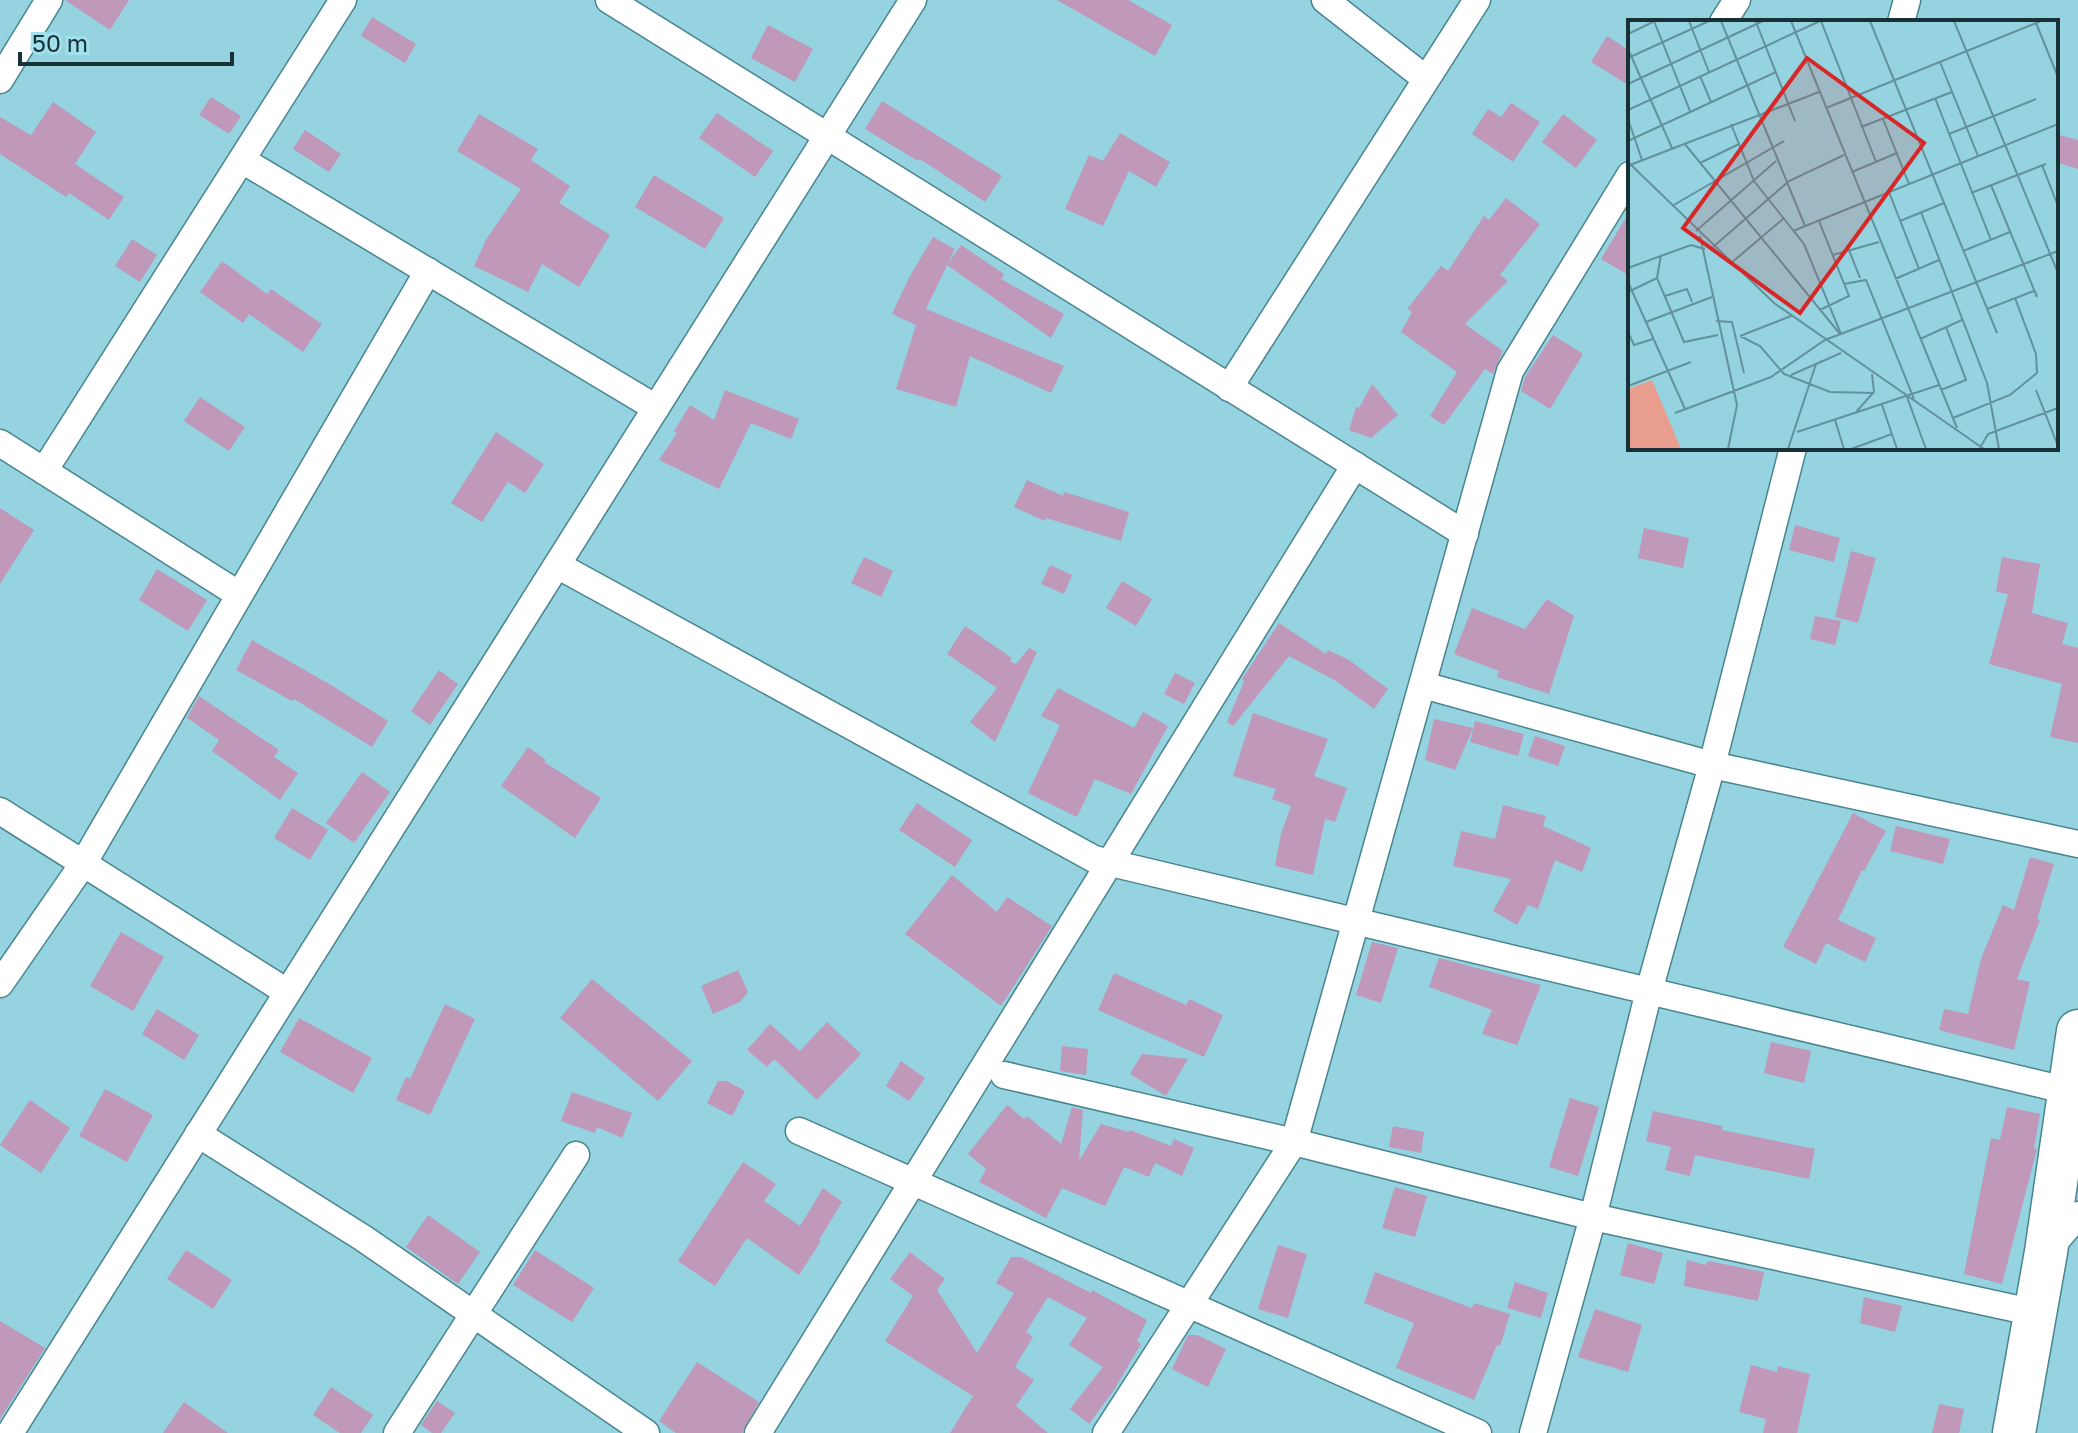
<svg xmlns="http://www.w3.org/2000/svg" width="2078" height="1433" viewBox="0 0 2078 1433" font-family="'Golos Text',sans-serif">
<style>
.building{fill:#c098ba}
.lines{fill:none;stroke-linecap:round;stroke-linejoin:round}
.street-casing{stroke:#488591;stroke-width:29}
.primary-casing{stroke:#488591;stroke-width:45}
.street{stroke:#fff;stroke-width:26}
.primary{stroke:#fff;stroke-width:42}
.inset-road{fill:none;stroke:#62929b;stroke-width:2}
.view{fill:#d62828;fill-opacity:0.15;stroke:#d62828;stroke-width:4}
.inset-edge{fill:none;stroke:#173136;stroke-width:4}
</style>
<rect width="100%" height="100%" fill="#94d3df"/>
<g class="building">
<path d="M 65,0 L 129,0 L 110,30 Z"/>
<path d="M 1057,0 L 1128,0 L 1172,25 L 1155,56 Z"/>
<path d="M 372,17 L 416,44 L 405,63 L 361,36 Z"/>
<path d="M 768,25 L 813,49 L 795,82 L 751,58 Z"/>
<path d="M 1607,36 L 1630,51 L 1630,86 L 1591,62 Z"/>
<path d="M 211,97 L 241,116 L 229,134 L 199,115 Z"/>
<path d="M 882,101 L 1002,176 L 985,202 L 920,159 L 918,161 L 865,129 Z"/>
<path d="M 53,102 L 96,132 L 75,164 L 124,197 L 109,220 L 69,193 L 66,197 L 0,154 L 0,117 L 31,135 Z"/>
<path d="M 1511,103 L 1540,122 L 1513,162 L 1472,134 L 1488,109 L 1501,117 Z"/>
<path d="M 717,113 L 773,151 L 755,177 L 699,138 Z"/>
<path d="M 479,114 L 538,149 L 531,160 L 570,186 L 559,203 L 610,235 L 579,287 L 542,264 L 528,292 L 474,266 L 487,238 L 521,189 L 457,151 Z"/>
<path d="M 1563,114 L 1597,140 L 1576,168 L 1542,142 Z"/>
<path d="M 305,130 L 341,154 L 329,172 L 293,149 Z"/>
<path d="M 1120,133 L 1170,162 L 1156,187 L 1129,171 L 1103,226 L 1065,209 L 1089,155 L 1103,161 Z"/>
<path d="M 2056,134 L 2078,140 L 2078,169 L 2056,162 Z"/>
<path d="M 654,175 L 724,218 L 705,249 L 635,207 Z"/>
<path d="M 1506,198 L 1540,224 L 1500,275 L 1508,281 L 1465,324 L 1503,351 L 1493,374 L 1485,369 L 1444,425 L 1430,416 L 1457,372 L 1401,332 L 1412,312 L 1407,309 L 1441,266 L 1448,271 L 1484,216 L 1489,220 Z"/>
<path d="M 1630,211 L 1630,276 L 1601,259 Z"/>
<path d="M 933,237 L 955,249 L 926,309 L 1064,366 L 1051,393 L 970,356 L 956,407 L 896,389 L 916,325 L 892,314 L 909,278 Z"/>
<path d="M 132,239 L 157,255 L 140,282 L 115,266 Z"/>
<path d="M 961,245 L 1004,274 L 1001,279 L 1064,314 L 1051,338 L 947,265 Z"/>
<path d="M 222,261 L 267,294 L 271,289 L 322,324 L 303,352 L 249,314 L 243,323 L 200,292 Z"/>
<path d="M 1553,335 L 1583,354 L 1550,409 L 1521,391 L 1525,377 Z"/>
<path d="M 1372,384 L 1398,415 L 1371,438 L 1349,430 L 1356,407 L 1359,408 Z"/>
<path d="M 725,390 L 799,419 L 791,439 L 751,423 L 719,489 L 659,460 L 677,433 L 674,431 L 690,405 L 714,420 Z"/>
<path d="M 200,397 L 245,427 L 229,451 L 184,421 Z"/>
<path d="M 496,432 L 544,464 L 525,493 L 508,482 L 482,522 L 451,503 Z"/>
<path d="M 1027,480 L 1063,496 L 1064,492 L 1129,512 L 1121,541 L 1046,518 L 1045,521 L 1014,507 Z"/>
<path d="M 0,508 L 34,530 L 0,584 Z"/>
<path d="M 1795,525 L 1840,538 L 1834,562 L 1789,550 Z"/>
<path d="M 1644,528 L 1689,538 L 1683,568 L 1638,558 Z"/>
<path d="M 1851,551 L 1876,558 L 1858,623 L 1835,617 Z"/>
<path d="M 864,557 L 893,571 L 881,597 L 851,583 Z"/>
<path d="M 2002,557 L 2040,564 L 2032,613 L 2068,623 L 2062,644 L 2078,648 L 2078,743 L 2050,737 L 2062,684 L 1989,664 L 2008,594 L 1996,592 Z"/>
<path d="M 1050,565 L 1072,575 L 1064,594 L 1041,584 Z"/>
<path d="M 157,569 L 207,600 L 188,631 L 139,600 Z"/>
<path d="M 1122,581 L 1152,599 L 1136,626 L 1106,608 Z"/>
<path d="M 1547,599 L 1574,616 L 1549,694 L 1497,677 L 1499,671 L 1454,654 L 1472,608 L 1525,629 Z"/>
<path d="M 1815,616 L 1841,621 L 1835,645 L 1810,639 Z"/>
<path d="M 1279,623 L 1326,654 L 1328,650 L 1349,660 L 1388,689 L 1374,709 L 1336,681 L 1289,656 L 1233,726 L 1227,722 L 1244,682 L 1242,679 Z"/>
<path d="M 965,626 L 1012,658 L 1010,661 L 1016,664 L 1029,648 L 1037,652 L 995,742 L 970,722 L 997,688 L 947,654 Z"/>
<path d="M 252,640 L 331,685 L 388,721 L 372,747 L 294,699 L 292,701 L 236,670 Z"/>
<path d="M 439,670 L 458,684 L 430,725 L 411,711 Z"/>
<path d="M 1175,673 L 1195,683 L 1184,704 L 1164,694 Z"/>
<path d="M 1058,688 L 1134,728 L 1143,712 L 1168,726 L 1131,794 L 1095,779 L 1077,817 L 1028,793 L 1060,725 L 1041,716 Z"/>
<path d="M 199,696 L 279,750 L 274,757 L 298,773 L 280,800 L 212,751 L 219,740 L 187,718 Z"/>
<path d="M 1253,713 L 1328,739 L 1314,776 L 1347,788 L 1335,822 L 1325,819 L 1313,875 L 1275,866 L 1281,834 L 1291,806 L 1272,799 L 1276,789 L 1233,776 Z"/>
<path d="M 1434,719 L 1473,728 L 1455,770 L 1425,760 Z"/>
<path d="M 1475,721 L 1524,734 L 1518,756 L 1470,742 Z"/>
<path d="M 1535,736 L 1565,746 L 1558,766 L 1528,756 Z"/>
<path d="M 528,747 L 546,760 L 544,762 L 601,798 L 575,838 L 501,786 Z"/>
<path d="M 362,772 L 390,792 L 354,843 L 326,823 Z"/>
<path d="M 917,803 L 972,840 L 955,867 L 899,830 Z"/>
<path d="M 1503,805 L 1546,816 L 1543,826 L 1591,848 L 1582,872 L 1555,860 L 1538,909 L 1528,905 L 1517,925 L 1493,911 L 1511,879 L 1453,866 L 1461,831 L 1495,839 Z"/>
<path d="M 292,808 L 328,830 L 310,860 L 274,838 Z"/>
<path d="M 1853,813 L 1886,831 L 1864,871 L 1862,870 L 1838,920 L 1876,938 L 1865,962 L 1826,943 L 1816,964 L 1783,947 Z"/>
<path d="M 1896,826 L 1950,839 L 1943,864 L 1890,851 Z"/>
<path d="M 2030,857 L 2054,864 L 2037,919 L 2040,920 L 2017,979 L 2030,982 L 2014,1050 L 1939,1030 L 1944,1009 L 1968,1014 L 1981,959 L 2003,905 L 2014,910 Z"/>
<path d="M 952,875 L 997,912 L 1007,897 L 1052,926 L 1001,1006 L 905,934 Z"/>
<path d="M 121,932 L 164,957 L 133,1011 L 90,986 Z"/>
<path d="M 1372,942 L 1398,948 L 1381,1003 L 1356,995 Z"/>
<path d="M 1439,958 L 1541,985 L 1517,1045 L 1482,1034 L 1492,1010 L 1429,987 Z"/>
<path d="M 738,970 L 748,992 L 740,1002 L 713,1014 L 701,986 Z"/>
<path d="M 1114,973 L 1186,1005 L 1189,999 L 1223,1015 L 1204,1057 L 1098,1010 Z"/>
<path d="M 592,979 L 692,1061 L 658,1101 L 560,1018 Z"/>
<path d="M 445,1004 L 475,1019 L 430,1115 L 396,1100 L 406,1077 L 410,1079 Z"/>
<path d="M 157,1009 L 199,1035 L 184,1060 L 142,1034 Z"/>
<path d="M 299,1018 L 372,1058 L 353,1093 L 280,1052 Z"/>
<path d="M 827,1022 L 861,1054 L 817,1100 L 774,1059 L 767,1067 L 747,1050 L 770,1024 L 800,1051 Z"/>
<path d="M 1771,1042 L 1811,1051 L 1804,1083 L 1764,1073 Z"/>
<path d="M 1062,1046 L 1088,1049 L 1086,1075 L 1060,1071 Z"/>
<path d="M 1142,1054 L 1188,1059 L 1166,1096 L 1130,1074 Z"/>
<path d="M 901,1061 L 925,1078 L 909,1101 L 886,1086 Z"/>
<path d="M 718,1081 L 727,1081 L 745,1091 L 732,1116 L 707,1103 Z"/>
<path d="M 105,1089 L 153,1115 L 127,1162 L 79,1136 Z"/>
<path d="M 572,1092 L 632,1113 L 622,1138 L 597,1127 L 595,1133 L 561,1121 Z"/>
<path d="M 1570,1098 L 1599,1107 L 1578,1176 L 1549,1167 Z"/>
<path d="M 30,1100 L 70,1128 L 41,1173 L 0,1145 Z"/>
<path d="M 1007,1105 L 1024,1119 L 1027,1116 L 1061,1144 L 1072,1107 L 1083,1110 L 1079,1161 L 1101,1124 L 1129,1132 L 1130,1130 L 1171,1146 L 1174,1139 L 1194,1148 L 1182,1176 L 1155,1163 L 1149,1177 L 1124,1167 L 1105,1206 L 1062,1188 L 1046,1218 L 979,1182 L 986,1169 L 968,1154 Z"/>
<path d="M 2007,1107 L 2040,1114 L 2034,1148 L 2037,1149 L 2002,1284 L 1964,1274 L 1991,1138 L 2000,1140 Z"/>
<path d="M 1653,1111 L 1722,1126 L 1722,1130 L 1815,1149 L 1809,1179 L 1695,1155 L 1690,1176 L 1665,1170 L 1671,1147 L 1646,1141 Z"/>
<path d="M 1393,1126 L 1424,1132 L 1421,1153 L 1389,1147 Z"/>
<path d="M 743,1162 L 776,1184 L 764,1201 L 800,1226 L 823,1188 L 842,1202 L 819,1240 L 821,1241 L 799,1275 L 747,1238 L 715,1286 L 678,1261 Z"/>
<path d="M 1395,1187 L 1427,1196 L 1415,1237 L 1382,1228 Z"/>
<path d="M 428,1215 L 480,1252 L 458,1284 L 406,1247 Z"/>
<path d="M 1628,1243 L 1663,1253 L 1654,1284 L 1620,1275 Z"/>
<path d="M 1278,1245 L 1307,1254 L 1288,1318 L 1258,1309 Z"/>
<path d="M 186,1250 L 232,1280 L 213,1309 L 167,1279 Z"/>
<path d="M 535,1250 L 594,1288 L 572,1322 L 513,1285 Z"/>
<path d="M 910,1252 L 945,1279 L 937,1290 L 977,1353 L 1014,1293 L 996,1283 L 1011,1257 L 1021,1257 L 1091,1293 L 1092,1290 L 1147,1320 L 1137,1341 L 1141,1344 L 1114,1390 L 1089,1424 L 1070,1409 L 1103,1367 L 1069,1345 L 1087,1318 L 1048,1297 L 1026,1332 L 1033,1337 L 1015,1367 L 1034,1380 L 1016,1406 L 1048,1433 L 950,1433 L 973,1396 L 885,1341 L 913,1296 L 890,1279 Z"/>
<path d="M 1687,1260 L 1706,1265 L 1708,1261 L 1764,1272 L 1758,1301 L 1684,1286 Z"/>
<path d="M 1375,1272 L 1472,1308 L 1474,1303 L 1510,1314 L 1500,1346 L 1497,1345 L 1474,1400 L 1396,1368 L 1414,1323 L 1364,1303 Z"/>
<path d="M 1515,1282 L 1548,1293 L 1541,1318 L 1507,1308 Z"/>
<path d="M 1864,1297 L 1902,1306 L 1895,1332 L 1860,1323 Z"/>
<path d="M 1595,1309 L 1642,1325 L 1628,1372 L 1578,1357 Z"/>
<path d="M 0,1321 L 45,1348 L 0,1419 Z"/>
<path d="M 1188,1335 L 1197,1335 L 1226,1349 L 1208,1387 L 1172,1369 Z"/>
<path d="M 697,1362 L 759,1402 L 742,1433 L 676,1433 L 659,1421 Z"/>
<path d="M 1751,1365 L 1777,1372 L 1778,1366 L 1810,1374 L 1797,1433 L 1763,1433 L 1766,1419 L 1739,1412 Z"/>
<path d="M 331,1387 L 373,1415 L 361,1433 L 340,1433 L 313,1415 Z"/>
<path d="M 437,1401 L 455,1413 L 441,1433 L 432,1433 L 421,1425 Z"/>
<path d="M 184,1402 L 228,1433 L 163,1433 Z"/>
<path d="M 1939,1404 L 1964,1409 L 1959,1433 L 1932,1433 Z"/>
</g>
<g class="lines">
<g class="street-casing">
<g id="street">
<path d="M 609,0 L 1465,534"/>
<path d="M 1325,0 L 1426,79"/>
<path d="M 1723,22 L 1737,0"/>
<path d="M 1901,22 L 1907,0"/>
<path d="M 0,80 L 49,0"/>
<path d="M 242,160 L 656,408"/>
<path d="M 1229,388 L 1477,0"/>
<path d="M 0,443 L 238,594"/>
<path d="M 44,471 L 343,0"/>
<path d="M 557,565 L 1094,859 L 2069,1091"/>
<path d="M 1423,685 L 1712,765 L 2078,844"/>
<path d="M 0,811 L 287,992"/>
<path d="M 0,984 L 83,864 L 428,271"/>
<path d="M 1004,1075 L 1294,1142 L 1593,1217 L 2036,1313"/>
<path d="M 799,1131 L 1478,1433"/>
<path d="M 198,1134 L 363,1238 L 646,1433"/>
<path d="M 2049,1249 L 2078,1215"/>
<path d="M 10,1433 L 913,0"/>
<path d="M 397,1433 L 576,1155"/>
<path d="M 758,1433 L 1355,465"/>
<path d="M 1106,1433 L 1294,1142 L 1510,371 L 1630,175"/>
<path d="M 1533,1433 L 1593,1217 L 1649,991 L 1712,765 L 1793,448"/>
</g>
</g>
<g class="primary-casing">
<path id="primary" d="M 2014,1433 L 2046,1252 L 2078,1031"/>
</g>
<use href="#street" class="street"/>
<use href="#primary" class="primary"/>
</g>
<g transform="translate(1628 20)">
<rect width="430" height="430" fill="#94d3df"/>
<path d="M 24,360 L 53,429 L 0,429 L 0,369 Z" fill="#e89d8e"/>
<path class="inset-road" d="M 26,1 L 62,91M 61,1 L 81,52M 93,1 L 177,206M 163,1 L 329,408M 193,1 L 248,142M 242,1 L 369,313M 326,1 L 430,253M 128,2 L 167,101M 408,3 L 430,57M 0,14 L 27,1M 0,29 L 44,128M 0,38 L 81,1M 312,42 L 350,136M 72,56 L 83,82M 0,64 L 135,1M 307,78 L 363,220M 198,88 L 413,1M 0,90 L 192,1M 0,99 L 14,140M 255,99 L 281,164M 103,104 L 126,161 L 176,224 L 213,314M 233,107 L 324,72M 321,114 L 408,79M 0,121 L 148,52M 56,123 L 212,314M 0,142 L 146,283 L 356,429M 72,143 L 111,124M 2,145 L 191,72M 414,145 L 430,186M 224,152 L 269,133M 363,165 L 409,277M 261,172 L 291,249M 343,173 L 418,144M 44,186 L 156,121M 293,192 L 359,363 L 371,429M 191,201 L 221,276 L 192,290M 272,201 L 316,183M 68,211 L 148,141M 165,211 L 430,104M 72,216 L 109,385 L 100,429M 85,227 L 161,161 L 216,135M 221,230 L 232,258M 335,231 L 382,212M 33,235 L 29,258 L 56,322 L 90,315M 205,235 L 251,222M 102,244 L 155,199M 0,248 L 63,225 L 77,229M 267,259 L 311,240M 0,262 L 57,389M 216,264 L 238,260 L 286,379M 0,272 L 29,258M 37,276 L 59,269 L 64,282M 359,289 L 406,271M 88,301 L 104,302 L 116,353M 18,302 L 84,277M 0,312 L 6,325 L 25,319M 112,316 L 132,326 L 156,354 L 202,372 L 245,373M 112,316 L 163,296M 292,319 L 334,300M 163,355 L 213,333M 0,366 L 63,342M 313,370 L 338,360 L 318,307M 408,370 L 430,426M 279,377 L 298,429M 254,385 L 269,429M 228,392 L 246,372 L 244,354M 47,393 L 143,357 L 197,320 L 430,231M 325,398 L 382,375 L 409,353 L 408,334 L 387,278M 207,400 L 216,429M 169,412 L 311,365M 352,428 L 360,414 L 430,388M 160,429 L 188,344M 223,429 L 264,414"/>
<path class="view" d="M 179,38 L 296,123 L 172,293 L 55,208 Z"/>
<rect width="430" height="430" class="inset-edge"/>
</g>
<path d="M20 52v12h212v-12" fill="none" stroke="#173136" stroke-width="4"/>
<text x="32" y="52" font-size="24" fill="#173136" stroke="#a1e0ed" stroke-width="6" paint-order="stroke">50 m</text>
</svg>
